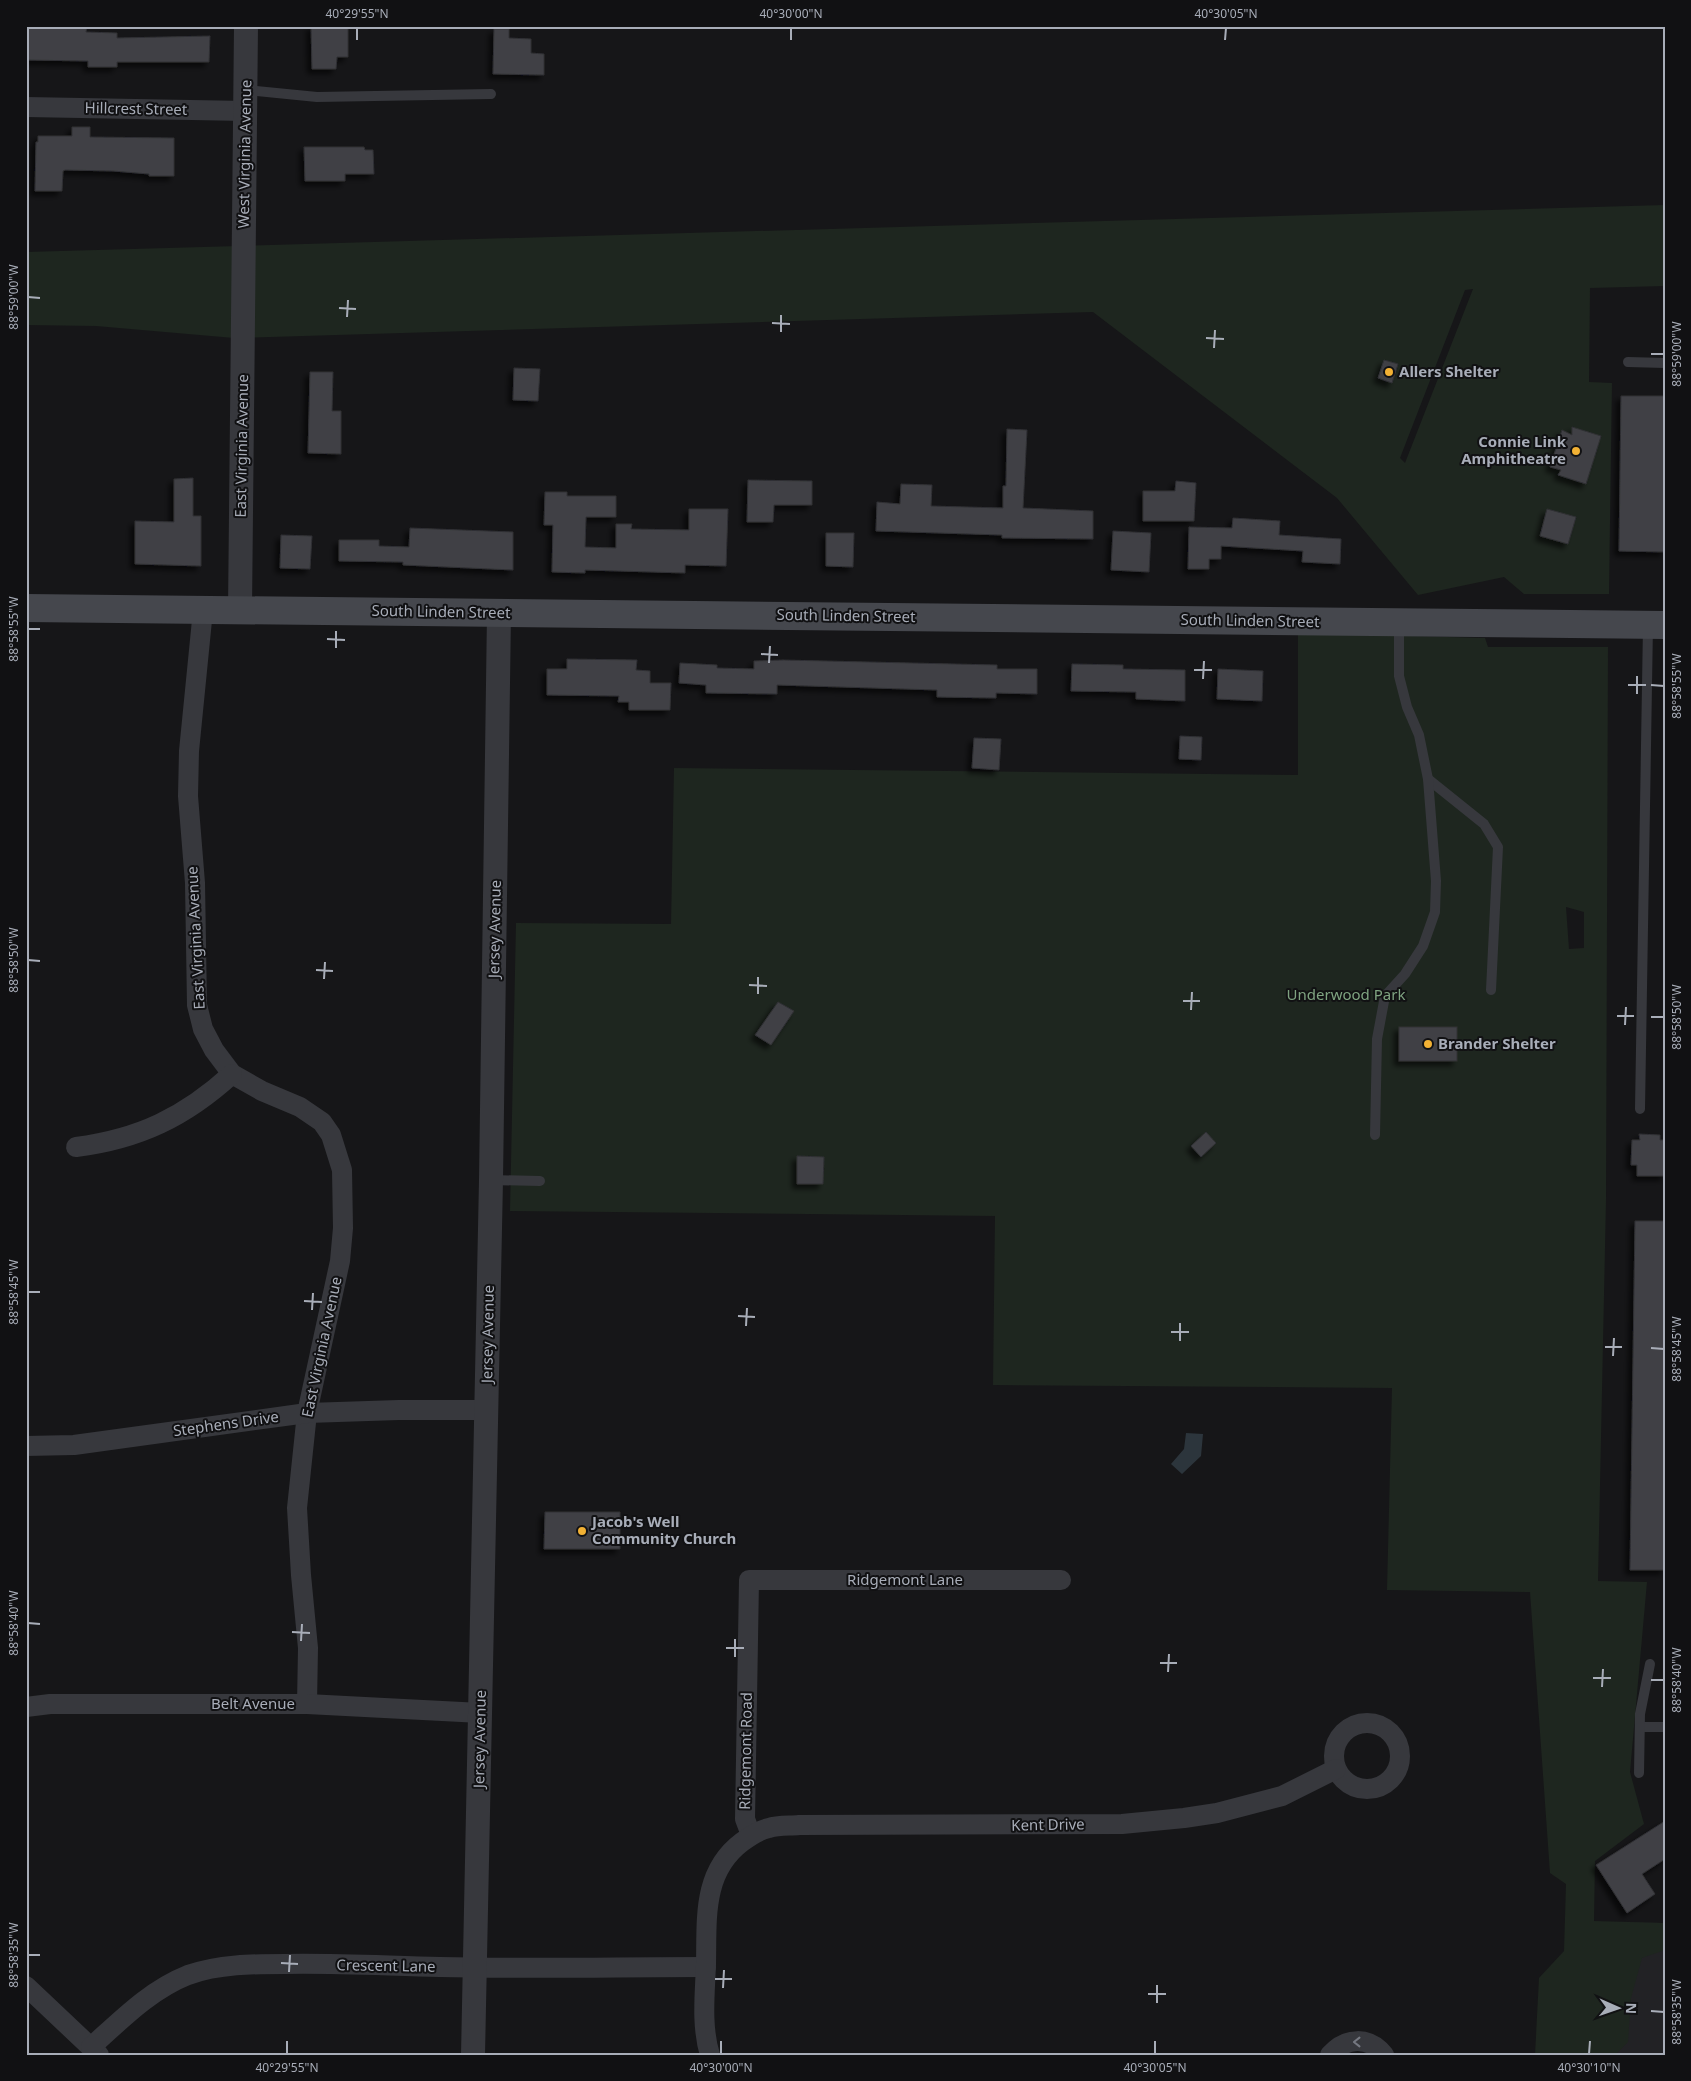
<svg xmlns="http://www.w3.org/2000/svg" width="1691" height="2081" viewBox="0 0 1691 2081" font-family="'Noto Sans',sans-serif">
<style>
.built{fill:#222225}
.green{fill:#1e261f;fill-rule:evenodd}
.water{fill:#2c353c}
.building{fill:#404145;stroke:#303034;filter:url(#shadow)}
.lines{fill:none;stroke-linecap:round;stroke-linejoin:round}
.service{stroke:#37383d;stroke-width:10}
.minor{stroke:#37383d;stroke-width:20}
.tertiary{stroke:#37383d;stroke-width:24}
.secondary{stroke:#45474d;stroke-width:28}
.oneway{stroke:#757881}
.ticks{fill:none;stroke:#a8adb8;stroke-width:2}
.poi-dot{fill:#f2b134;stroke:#111113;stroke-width:2}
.labels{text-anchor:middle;stroke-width:4;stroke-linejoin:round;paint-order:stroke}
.street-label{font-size:15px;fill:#a8adb8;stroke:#111113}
.poi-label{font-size:15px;font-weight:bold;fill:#a8adb8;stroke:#111113;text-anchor:start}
.park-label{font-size:15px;fill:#7fa381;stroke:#111113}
.neatline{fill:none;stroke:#a8adb8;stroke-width:2}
.ticks-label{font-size:12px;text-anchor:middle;fill:#a8adb8}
</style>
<defs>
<filter id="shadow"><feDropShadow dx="-4.5" dy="4.5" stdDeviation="2.5" flood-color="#0009"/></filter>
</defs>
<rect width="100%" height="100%" fill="#161618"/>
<path class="built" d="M 1594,1922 L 1665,1923 L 1665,2055 L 1592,2055 Z"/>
<g class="green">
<path d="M 1665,205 L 1665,286 L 1590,288 L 1589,382 L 1612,383 L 1609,594 L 1524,594 L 1504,577 L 1418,595 L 1337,498 L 1093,312 L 234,338 L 96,326 L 26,325 L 26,252 ZM 1473,289 L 1405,463 L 1400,458 L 1460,303 L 1465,290 Z"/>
<path d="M 1298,633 L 1485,638 L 1488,647 L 1608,647 L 1606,1200 L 1598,1581 L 1647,1582 L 1630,1772 L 1644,1824 L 1595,1861 L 1594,1921 L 1665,1923 L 1665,1950 L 1642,1958 L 1631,1998 L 1628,2042 L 1615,2055 L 1535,2055 L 1539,1978 L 1564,1951 L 1566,1884 L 1550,1873 L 1530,1592 L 1387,1590 L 1392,1388 L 993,1385 L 995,1216 L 510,1211 L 516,923 L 671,924 L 674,768 L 1298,775 ZM 1566,907 L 1584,912 L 1584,948 L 1569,949 Z"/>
</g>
<path class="water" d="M 1186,1433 L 1203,1434 L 1201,1456 L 1182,1474 L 1171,1464 L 1184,1449 Z"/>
<g class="building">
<path d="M 26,26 L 87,26 L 86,32 L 117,33 L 117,38 L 210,36 L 209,62 L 117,62 L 117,67 L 88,67 L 88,61 L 26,60 Z"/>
<path d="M 311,26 L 348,26 L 348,57 L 337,57 L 336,69 L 312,69 Z"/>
<path d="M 494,29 L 509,29 L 509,38 L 531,39 L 531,53 L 544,54 L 544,75 L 493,74 Z"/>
<path d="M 72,127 L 90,127 L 90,137 L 174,138 L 174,176 L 149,176 L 149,174 L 113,171 L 65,170 L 63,171 L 62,191 L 35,191 L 36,142 L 38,142 L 38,136 L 72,136 Z"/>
<path d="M 304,147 L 364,147 L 365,150 L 373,150 L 374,174 L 345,174 L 345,181 L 305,181 Z"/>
<path d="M 1384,360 L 1398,364 L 1392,383 L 1378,378 Z"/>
<path d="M 514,368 L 540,369 L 538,401 L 513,400 Z"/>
<path d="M 310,372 L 333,372 L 332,411 L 341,411 L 341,454 L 308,453 Z"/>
<path d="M 1621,396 L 1665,396 L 1665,552 L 1619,551 Z"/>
<path d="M 1572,427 L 1601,436 L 1586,484 L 1558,475 L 1561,470 L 1550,467 L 1562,430 L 1572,435 Z"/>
<path d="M 1007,429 L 1027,430 L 1023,508 L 1093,511 L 1093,539 L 1002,538 L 1002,535 L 876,531 L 877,502 L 900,504 L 901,484 L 932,485 L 931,506 L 1003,508 L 1003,486 L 1006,486 Z"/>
<path d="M 193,478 L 193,516 L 201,516 L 201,566 L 135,564 L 135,521 L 174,522 L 174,479 Z"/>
<path d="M 748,480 L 812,481 L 812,505 L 774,505 L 773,522 L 747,522 Z"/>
<path d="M 1176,481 L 1196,483 L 1194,521 L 1143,521 L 1143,491 L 1175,491 Z"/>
<path d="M 545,492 L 567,492 L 567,496 L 616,496 L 616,517 L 586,517 L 585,547 L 616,548 L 616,524 L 632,524 L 631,529 L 689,530 L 689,509 L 728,509 L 726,566 L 685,565 L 685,573 L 585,570 L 585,573 L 552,572 L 553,525 L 544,525 Z"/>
<path d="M 1547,509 L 1576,517 L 1568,544 L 1540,536 Z"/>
<path d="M 1233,518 L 1280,521 L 1279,535 L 1341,539 L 1340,564 L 1302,562 L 1303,551 L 1221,546 L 1221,559 L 1209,559 L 1209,569 L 1188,569 L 1189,527 L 1232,528 Z"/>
<path d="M 410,528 L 513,532 L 513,570 L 403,565 L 403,562 L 339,561 L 339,540 L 379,540 L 379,546 L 409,547 Z"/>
<path d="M 1113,531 L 1151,533 L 1149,572 L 1111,570 Z"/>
<path d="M 826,533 L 854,533 L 853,567 L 826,566 Z"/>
<path d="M 281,535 L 312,536 L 310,569 L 280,568 Z"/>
<path d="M 567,659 L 637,660 L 636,670 L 650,671 L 650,683 L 671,683 L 670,710 L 629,710 L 629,702 L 618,702 L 619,696 L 547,695 L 547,669 L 567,669 Z"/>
<path d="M 783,660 L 997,665 L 997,669 L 1037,669 L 1037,694 L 996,693 L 996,698 L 937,697 L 937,690 L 777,685 L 777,694 L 706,693 L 706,685 L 679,683 L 680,663 L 717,665 L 717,668 L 754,669 L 754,661 Z"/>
<path d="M 1072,664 L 1123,665 L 1123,669 L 1185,670 L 1185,701 L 1136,699 L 1136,692 L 1071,691 Z"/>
<path d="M 1218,669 L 1263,671 L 1262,701 L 1217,699 Z"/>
<path d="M 1180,736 L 1202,737 L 1201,760 L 1179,759 Z"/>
<path d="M 974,738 L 1001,739 L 999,770 L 972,768 Z"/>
<path d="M 778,1002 L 794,1011 L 771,1045 L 755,1035 Z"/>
<rect x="1399" y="1027" width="58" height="34"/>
<path d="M 1206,1132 L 1216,1143 L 1201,1157 L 1191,1146 Z"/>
<path d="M 1639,1134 L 1660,1135 L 1660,1140 L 1665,1140 L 1665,1176 L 1637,1176 L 1637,1165 L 1631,1165 L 1632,1140 L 1640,1140 Z"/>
<path d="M 797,1156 L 824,1157 L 823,1184 L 797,1184 Z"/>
<path d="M 1635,1221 L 1665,1221 L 1665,1570 L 1630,1570 Z"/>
<path d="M 545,1512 L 620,1512 L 620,1549 L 544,1549 Z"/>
<path d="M 1665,1821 L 1665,1859 L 1642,1874 L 1655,1894 L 1627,1913 L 1596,1865 Z"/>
</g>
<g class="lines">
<g class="service">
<path d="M 246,90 L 317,97 L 491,94"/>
<path d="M 1628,362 L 1665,363"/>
<path d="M 1428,779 L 1484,824 L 1498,847 L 1491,990"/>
<path d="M 1640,1109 L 1648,625"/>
<path d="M 1375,1135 L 1377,1039 L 1385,996 L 1405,974 L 1423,946 L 1435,912 L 1436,881 L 1428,779 L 1419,735 L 1407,707 L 1399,676 L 1399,623"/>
<path d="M 491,1180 L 540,1181"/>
<path d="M 1640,1727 L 1665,1727"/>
<path d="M 1639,1773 L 1640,1714 L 1650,1664"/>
</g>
<g class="minor">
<path d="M 26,107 L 246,111"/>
<path d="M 203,610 L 189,751 L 188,796 L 195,883 L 197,1005 L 203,1029 L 214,1050 L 232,1074 L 262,1091 L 300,1107 L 322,1122 L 331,1135 L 342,1170 L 343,1228 L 340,1261 L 307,1413 L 297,1508 L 301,1575 L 308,1648 L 307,1704"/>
<path d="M 76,1147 C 139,1139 185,1117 232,1074"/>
<path d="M 26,1446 L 74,1445 L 307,1413 L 399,1410 L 486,1410"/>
<path d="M 26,1707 L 50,1704 L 307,1704 L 481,1713"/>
<circle cx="1367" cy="1756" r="33"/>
<path d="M 751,1835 L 745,1819 L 749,1580 L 1061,1580"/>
<path d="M 26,1986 L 99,2055"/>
<path d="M 91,2047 C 121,2020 150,1990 188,1975 C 219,1964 253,1964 285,1964 C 337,1963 389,1966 440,1967 C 529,1969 617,1967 706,1967"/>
<path d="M 710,2055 C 701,2026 705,1993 706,1964 C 707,1919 702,1872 742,1842 C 750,1836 759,1830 769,1828 C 778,1825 790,1826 799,1825 L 1122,1824 L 1184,1818 L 1217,1813 L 1282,1796 L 1336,1769"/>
<path d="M 1330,2055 C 1346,2037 1369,2036 1384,2055"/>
</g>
<g class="tertiary">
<path d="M 240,610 L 246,26"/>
<path d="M 473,2055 L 491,1180 L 499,613"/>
</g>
<path class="secondary" d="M 26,608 L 1665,625"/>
</g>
<defs><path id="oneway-chevron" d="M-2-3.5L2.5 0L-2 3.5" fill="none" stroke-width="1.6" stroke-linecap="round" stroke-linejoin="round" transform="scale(1.25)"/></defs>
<use class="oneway" href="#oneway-chevron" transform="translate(1357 2042) rotate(180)"/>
<path class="ticks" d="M 357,40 L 357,28M 791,40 L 791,28M 1225,40 L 1226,28M 28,297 L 40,298M 339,308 L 356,309M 347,317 L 348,300M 772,323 L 790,324M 781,332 L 781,315M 1206,338 L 1224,339M 1214,348 L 1215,330M 1651,354 L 1664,354M 28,629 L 40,629M 327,639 L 345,640M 336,648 L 336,631M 761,654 L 778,655M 769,663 L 770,646M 1194,670 L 1212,670M 1203,679 L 1204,661M 1628,685 L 1646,685M 1651,685 L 1664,686M 1637,694 L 1637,676M 28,960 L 40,961M 316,970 L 333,971M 324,979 L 325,962M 749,985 L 767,986M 758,994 L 758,977M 1183,1001 L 1200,1001M 1191,1010 L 1192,992M 1617,1016 L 1634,1016M 1651,1017 L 1664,1017M 1625,1025 L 1626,1007M 28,1292 L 40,1292M 304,1301 L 322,1302M 312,1310 L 313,1293M 738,1316 L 755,1317M 746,1326 L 747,1308M 1171,1332 L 1189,1332M 1180,1341 L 1180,1323M 1605,1347 L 1622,1347M 1651,1348 L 1664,1349M 1613,1356 L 1614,1338M 28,1623 L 40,1624M 292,1632 L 310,1633M 301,1641 L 302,1624M 726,1648 L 744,1648M 735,1657 L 735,1639M 1160,1663 L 1177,1663M 1168,1672 L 1169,1654M 1593,1678 L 1611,1678M 1651,1680 L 1664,1680M 1602,1687 L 1603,1669M 28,1955 L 40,1955M 281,1963 L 298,1964M 289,1972 L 290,1955M 715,1979 L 732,1979M 723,1988 L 724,1970M 1148,1994 L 1166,1994M 1157,2003 L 1157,1985M 1651,2011 L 1664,2012M 287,2054 L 287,2041M 721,2054 L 721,2041M 1155,2054 L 1155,2041M 1589,2054 L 1590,2041"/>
<g class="poi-dot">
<circle cx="1389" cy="372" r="5"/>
<circle cx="1576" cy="451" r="5"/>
<circle cx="1428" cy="1044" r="5"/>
<circle cx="582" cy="1531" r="5"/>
</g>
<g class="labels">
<g class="street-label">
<text transform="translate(136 109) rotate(1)" y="5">Hillcrest Street</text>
<text transform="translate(245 154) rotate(-89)" y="5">West Virginia Avenue</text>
<text transform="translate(242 446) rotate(-89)" y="5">East Virginia Avenue</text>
<text transform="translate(441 612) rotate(1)" y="5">South Linden Street</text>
<text transform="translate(846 616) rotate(1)" y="5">South Linden Street</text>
<text transform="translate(1250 621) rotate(1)" y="5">South Linden Street</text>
<text transform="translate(495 929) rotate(-89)" y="5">Jersey Avenue</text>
<text transform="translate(196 938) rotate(-93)" y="5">East Virginia Avenue</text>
<text transform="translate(488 1334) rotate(-89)" y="5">Jersey Avenue</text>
<text transform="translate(322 1347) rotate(-78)" y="5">East Virginia Avenue</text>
<text transform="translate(226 1424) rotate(-8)" y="5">Stephens Drive</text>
<text x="905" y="1585">Ridgemont Lane</text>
<text x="253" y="1709">Belt Avenue</text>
<text transform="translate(480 1739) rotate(-89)" y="5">Jersey Avenue</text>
<text transform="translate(746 1751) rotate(-89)" y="5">Ridgemont Road</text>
<text transform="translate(1048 1825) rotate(-1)" y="5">Kent Drive</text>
<text transform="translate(386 1966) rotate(1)" y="5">Crescent Lane</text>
</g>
<g class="poi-label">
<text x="1399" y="377">Allers Shelter</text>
<text x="1566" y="447" text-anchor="end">Connie Link<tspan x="1566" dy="17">Amphitheatre</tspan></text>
<text x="1438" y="1049">Brander Shelter</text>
<text x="592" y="1527">Jacob's Well<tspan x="592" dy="17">Community Church</tspan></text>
</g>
<g class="park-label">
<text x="1346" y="1000">Underwood Park</text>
</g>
</g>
<rect width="1691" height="2081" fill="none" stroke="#111113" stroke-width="55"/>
<g transform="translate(1618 2008) rotate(92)" stroke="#111113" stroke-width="4" paint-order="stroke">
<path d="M0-4L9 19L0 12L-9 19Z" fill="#a8adb8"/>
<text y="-8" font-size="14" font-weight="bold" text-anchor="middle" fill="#a8adb8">N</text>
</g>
<rect x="28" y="28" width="1636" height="2026" class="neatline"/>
<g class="ticks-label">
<text x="357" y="18">40°29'55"N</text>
<text x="791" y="18">40°30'00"N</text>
<text x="1226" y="18">40°30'05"N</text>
<text transform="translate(14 297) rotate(-90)" y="4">88°59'00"W</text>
<text transform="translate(1677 354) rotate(-90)" y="4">88°59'00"W</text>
<text transform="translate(14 629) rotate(-90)" y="4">88°58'55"W</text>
<text transform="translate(1677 686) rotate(-90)" y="4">88°58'55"W</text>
<text transform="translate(14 960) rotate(-90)" y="4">88°58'50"W</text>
<text transform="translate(1677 1017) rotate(-90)" y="4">88°58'50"W</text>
<text transform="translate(14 1292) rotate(-90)" y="4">88°58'45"W</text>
<text transform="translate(1677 1349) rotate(-90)" y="4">88°58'45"W</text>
<text transform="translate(14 1623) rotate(-90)" y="4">88°58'40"W</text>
<text transform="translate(1677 1680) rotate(-90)" y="4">88°58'40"W</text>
<text transform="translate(14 1955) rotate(-90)" y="4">88°58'35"W</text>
<text transform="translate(1677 2012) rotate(-90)" y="4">88°58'35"W</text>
<text x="287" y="2072">40°29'55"N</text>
<text x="721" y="2072">40°30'00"N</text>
<text x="1155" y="2072">40°30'05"N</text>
<text x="1589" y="2072">40°30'10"N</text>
</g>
</svg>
